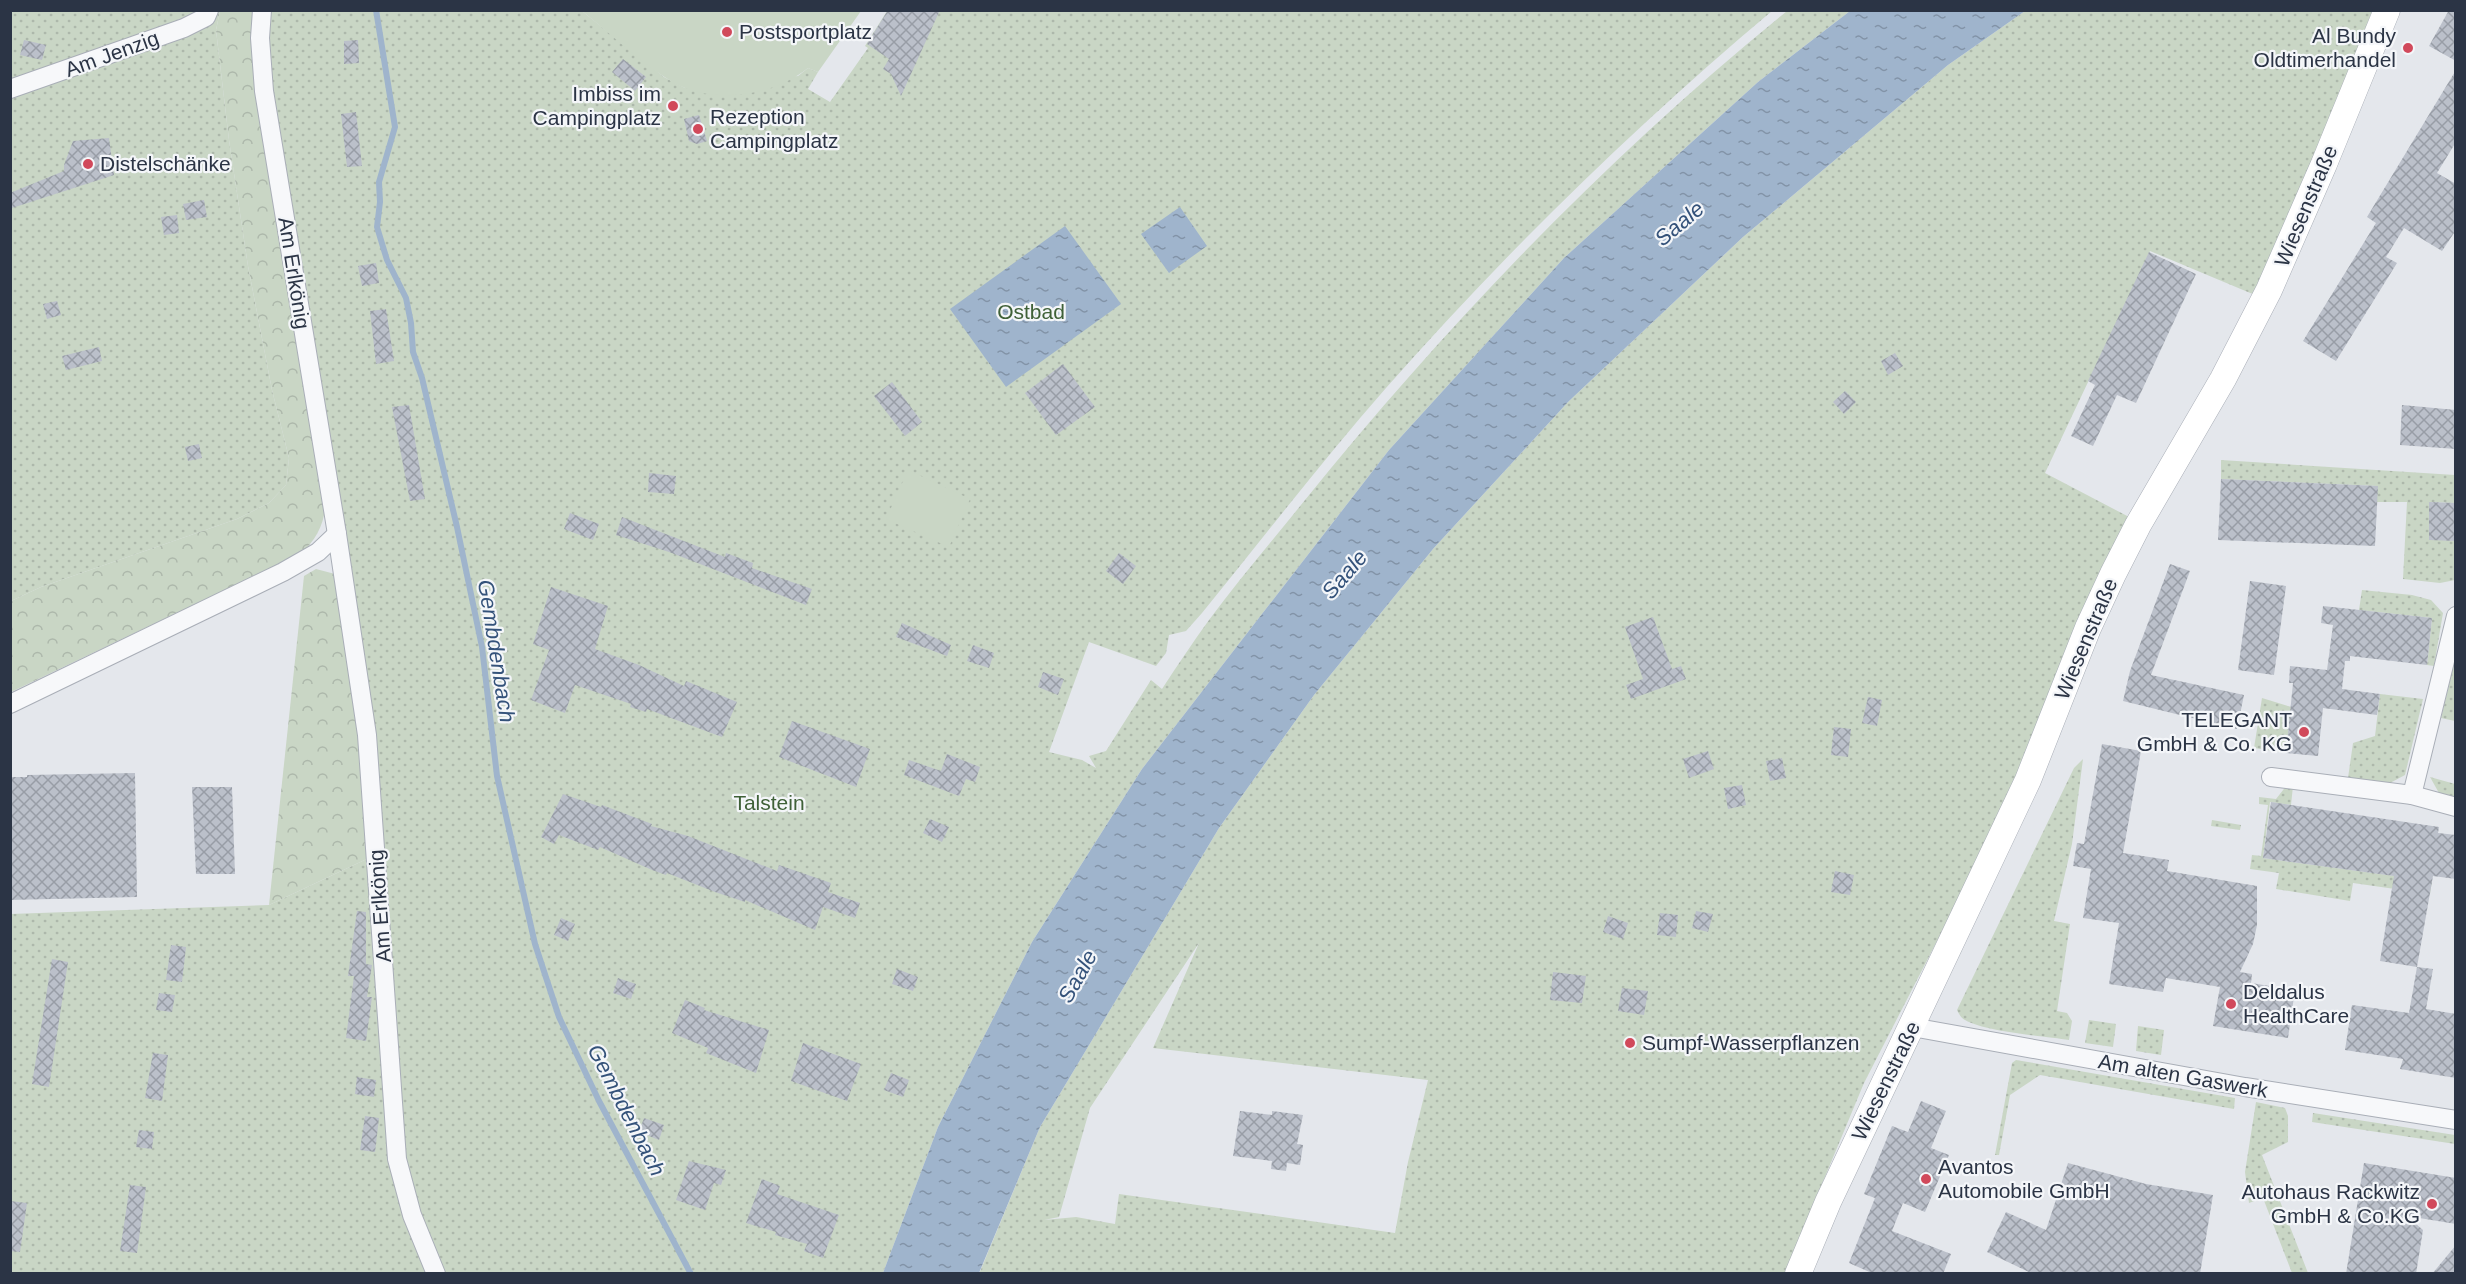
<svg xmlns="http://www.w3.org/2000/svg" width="2466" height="1284" viewBox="0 0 2466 1284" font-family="Arial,sans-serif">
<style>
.green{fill:url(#green-dots);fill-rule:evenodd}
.forest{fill:url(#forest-crowns)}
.pitch{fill:#c9d6c5}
.water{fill:url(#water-ripples)}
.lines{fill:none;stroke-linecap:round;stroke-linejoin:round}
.stream{stroke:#9fb4cc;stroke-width:6}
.building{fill:url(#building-cross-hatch)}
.street-casing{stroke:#a9aeb7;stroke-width:20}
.secondary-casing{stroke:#a9aeb7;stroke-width:27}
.street{stroke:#f7f8fa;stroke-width:18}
.secondary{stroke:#fff;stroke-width:26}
.poi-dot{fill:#d1495b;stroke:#f4f6f9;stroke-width:2}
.labels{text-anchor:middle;stroke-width:4.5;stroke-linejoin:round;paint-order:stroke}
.poi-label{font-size:21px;fill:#2b3445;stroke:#f4f6f9;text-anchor:start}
.street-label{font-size:21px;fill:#2b3445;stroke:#f4f6f9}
.park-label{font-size:21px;fill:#3f6138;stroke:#f4f6f9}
.water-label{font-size:22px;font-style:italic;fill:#34527a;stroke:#f4f6f9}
</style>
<defs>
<pattern id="green-dots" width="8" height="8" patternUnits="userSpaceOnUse" patternTransform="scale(1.5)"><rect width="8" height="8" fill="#c9d6c5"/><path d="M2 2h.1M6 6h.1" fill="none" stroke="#adb8ab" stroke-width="1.8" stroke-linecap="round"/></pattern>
<pattern id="forest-crowns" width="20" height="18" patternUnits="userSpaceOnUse" patternTransform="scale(1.5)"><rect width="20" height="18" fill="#c9d6c5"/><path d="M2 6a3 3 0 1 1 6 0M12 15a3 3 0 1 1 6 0" fill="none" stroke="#adb8ab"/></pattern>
<pattern id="water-ripples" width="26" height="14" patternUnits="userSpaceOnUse" patternTransform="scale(1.5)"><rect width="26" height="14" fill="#9fb4cc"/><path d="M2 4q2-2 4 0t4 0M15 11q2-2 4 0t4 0" fill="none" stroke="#8293a7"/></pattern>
<pattern id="building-cross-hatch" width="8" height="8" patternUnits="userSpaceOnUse" patternTransform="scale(1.5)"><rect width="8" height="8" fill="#bbc0ca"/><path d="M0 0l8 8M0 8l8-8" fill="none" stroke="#989da6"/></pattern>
</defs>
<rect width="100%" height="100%" fill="#e4e7ec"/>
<g class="green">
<path d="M 10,11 L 220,11 L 216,30 L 229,140 L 248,266 L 272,390 L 289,458 L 286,485 L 269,503 L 237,519 L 41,587 L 11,601 Z"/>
<path d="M 254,11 L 582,11 L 664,77 L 685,88 L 798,76 L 808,68 L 818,72 L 808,89 L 830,102 L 868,48 L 865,46 L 887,11 L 1772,11 C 1634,127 1505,253 1386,388 C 1322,461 1263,538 1202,613 L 1186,631 L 1169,635 L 1166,653 L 1156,666 L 1089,642 L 1049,752 L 1082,760 L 1096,768 L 1089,756 L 1106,751 L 1151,680 L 1162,689 C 1177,666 1193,642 1209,620 C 1239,579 1273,540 1305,500 C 1449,322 1609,155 1787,11 L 1850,11 L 1758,82 L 1564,258 L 1389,450 L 1142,769 L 1032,942 L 938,1127 L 883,1273 L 11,1273 L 10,914 L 269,905 L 371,857 L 350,657 L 325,518 L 326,502 Z"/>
<path d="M 2025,11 L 2372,11 L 2311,173 L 2255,295 L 2150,251 L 2045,473 L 2131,518 L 1974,869 L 1864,1083 L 1785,1273 L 979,1274 L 1040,1127 L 1219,828 L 1314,695 L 1433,549 L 1568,402 L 1743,237 L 1948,65 ZM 1199,943 L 1153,1048 L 1428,1080 L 1408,1162 L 1395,1233 L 1119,1194 L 1115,1224 L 1076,1217 L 1044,1220 L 1059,1217 L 1090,1108 Z"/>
<path d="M 2221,460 L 2455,475 L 2455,503 L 2429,502 L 2429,539 L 2455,541 L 2455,580 L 2440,583 L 2403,579 L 2407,502 L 2377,502 L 2377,486 L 2221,479 Z"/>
<path d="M 2362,590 L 2412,595 L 2431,600 L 2443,613 L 2434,666 L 2427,665 L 2432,618 L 2359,610 Z"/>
<path d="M 2455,659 L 2455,721 L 2441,718 Z"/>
<path d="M 2380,694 L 2423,699 L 2405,775 L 2390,783 L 2351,781 L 2348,778 L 2353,743 L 2375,736 Z"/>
<path d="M 2262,698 L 2291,707 L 2286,753 L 2254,748 Z"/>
<path d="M 2083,759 L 2072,844 L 2054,921 L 2070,924 L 2057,1011 L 2067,1013 L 2072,1021 L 2069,1040 C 2044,1036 1986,1032 1965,1020 C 1961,1018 1959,1014 1957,1010 L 2074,768 Z"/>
<path d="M 2430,777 L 2455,784 L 2455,802 L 2439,793 Z"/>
<path d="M 2287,785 L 2293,786 L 2291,805 L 2270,802 L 2263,858 L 2432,881 L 2430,894 L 2353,883 L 2350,901 L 2276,889 L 2279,873 L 2250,869 L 2252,855 L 2261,856 L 2268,805 L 2259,804 L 2259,797 L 2276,799 Z"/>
<path d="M 2212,820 L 2241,825 L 2240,830 L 2211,826 Z"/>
<path d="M 2089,1020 L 2116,1024 L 2113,1047 L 2085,1043 Z"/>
<path d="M 2138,1026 L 2164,1030 L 2161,1055 L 2136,1051 Z"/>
<path d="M 2016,1060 L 2235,1098 L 2234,1109 L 2040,1075 L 2010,1095 L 1999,1155 L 1995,1155 L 2012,1063 Z"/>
<path d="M 2256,1102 L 2285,1108 L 2288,1116 L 2288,1142 L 2262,1155 L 2308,1273 L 2292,1273 L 2263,1198 L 2249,1203 L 2245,1172 Z"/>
<path d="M 2313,1113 L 2455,1135 L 2455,1144 L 2312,1122 Z"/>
</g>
<g class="forest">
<path d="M 220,11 L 254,11 L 326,502 C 324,524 317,540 300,554 L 11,692 L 11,601 L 41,587 L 237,519 L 269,503 L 286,485 L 289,458 L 272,390 L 248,266 L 229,140 L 216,30 Z"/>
<path d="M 316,569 L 335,574 L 350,657 L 371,857 L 269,905 L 304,576 Z"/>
</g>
<g class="pitch">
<path d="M 582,11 L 861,11 L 818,72 L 808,68 C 776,94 724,103 685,88 C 656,77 609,32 582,11 Z"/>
<path d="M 908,470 L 970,499 L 949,547 L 886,519 Z"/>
</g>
<g class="water">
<path d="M 1850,11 L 2025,11 L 1948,65 L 1743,237 L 1568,402 L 1433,549 L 1314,695 L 1219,828 L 1040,1127 L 979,1273 L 883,1273 L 938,1127 L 1032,942 L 1142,769 L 1389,450 L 1564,258 L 1758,82 Z"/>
<path d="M 1180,207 L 1207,246 L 1169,273 L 1141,234 Z"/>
<path d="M 1065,226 L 1121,304 L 1006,387 L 950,309 Z"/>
</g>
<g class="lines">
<path class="stream" d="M 376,10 L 395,127 L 379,182 L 380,202 L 377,227 L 387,260 L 406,298 L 411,323 L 413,352 L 422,378 L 457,527 L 482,647 L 497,776 L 535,944 L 559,1017 L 599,1101 L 691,1274"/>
</g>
<g class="building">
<path d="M 888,10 L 940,10 L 901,96 L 891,74 L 883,69 L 889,59 L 867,44 Z"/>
<path d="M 2449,10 L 2456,10 L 2456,61 L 2429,46 Z"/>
<path d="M 24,40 L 46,45 L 42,60 L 20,55 Z"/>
<path d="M 358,40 L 359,63 L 344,64 L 344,41 Z"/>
<path d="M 623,59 L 646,77 L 635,91 L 612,72 Z"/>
<path d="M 2456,70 L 2456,142 L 2437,173 L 2456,184 L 2456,230 L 2442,251 L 2404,228 L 2386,257 L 2397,263 L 2336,361 L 2303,341 L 2376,223 L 2367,217 Z"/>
<path d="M 356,112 L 362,166 L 347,167 L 341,114 Z"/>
<path d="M 699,115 L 707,141 L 697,144 L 689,141 L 684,119 Z"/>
<path d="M 109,138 L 114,175 L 12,208 L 10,193 L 64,171 L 64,165 L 73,141 Z"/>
<path d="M 204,200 L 207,217 L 186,220 L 183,204 Z"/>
<path d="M 177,215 L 179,233 L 164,235 L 161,217 Z"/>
<path d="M 2149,252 L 2196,274 L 2136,403 L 2117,395 L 2093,446 L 2071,436 L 2095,385 L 2088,381 Z"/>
<path d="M 376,263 L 379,283 L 362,286 L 358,266 Z"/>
<path d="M 57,301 L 61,315 L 47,319 L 43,304 Z"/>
<path d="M 386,309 L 394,361 L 376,364 L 370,311 Z"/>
<path d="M 99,347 L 102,361 L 66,370 L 62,356 Z"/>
<path d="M 1895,353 L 1903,366 L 1888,375 L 1881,361 Z"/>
<path d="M 1063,364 L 1095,407 L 1056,435 L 1025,393 Z"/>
<path d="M 892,382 L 922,422 L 905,436 L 874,396 Z"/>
<path d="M 1845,391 L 1856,402 L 1844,414 L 1833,402 Z"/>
<path d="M 409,405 L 425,499 L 410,501 L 392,407 Z"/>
<path d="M 2402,405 L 2456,410 L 2456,449 L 2400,445 Z"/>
<path d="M 199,444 L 202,458 L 188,461 L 185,447 Z"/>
<path d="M 649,473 L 676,476 L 674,494 L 648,492 Z"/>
<path d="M 2221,479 L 2378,486 L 2375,546 L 2218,540 Z"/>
<path d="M 2429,502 L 2456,503 L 2456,541 L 2429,540 Z"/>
<path d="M 570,513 L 599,524 L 593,540 L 564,529 Z"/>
<path d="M 622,517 L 725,557 L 726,553 L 753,563 L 752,568 L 812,589 L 806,605 L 669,552 L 616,535 Z"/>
<path d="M 1119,553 L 1136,566 L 1123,584 L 1106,571 Z"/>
<path d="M 2170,564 L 2190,571 L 2151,675 L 2244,695 L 2237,729 L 2123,701 L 2130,671 Z"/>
<path d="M 2250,581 L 2286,586 L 2274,675 L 2238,670 Z"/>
<path d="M 551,587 L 608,606 L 595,649 L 639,665 L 684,686 L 686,681 L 737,702 L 722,737 L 647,709 L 646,712 L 630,707 L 631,704 L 575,685 L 565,713 L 531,700 L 549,650 L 533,644 Z"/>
<path d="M 2323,606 L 2432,618 L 2427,665 L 2350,656 L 2350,661 L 2345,661 L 2342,689 L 2380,694 L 2377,715 L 2323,708 L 2318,756 L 2286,753 L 2293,683 L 2289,683 L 2290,666 L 2327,670 L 2333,625 L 2321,623 Z"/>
<path d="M 1653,617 L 1672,669 L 1681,666 L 1686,679 L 1631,699 L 1626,685 L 1643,679 L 1625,627 Z"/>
<path d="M 902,623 L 951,645 L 947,656 L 896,637 Z"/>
<path d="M 973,645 L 994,653 L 989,668 L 967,661 Z"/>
<path d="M 1043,672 L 1064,679 L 1058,695 L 1038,687 Z"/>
<path d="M 1868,697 L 1882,700 L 1877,726 L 1862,723 Z"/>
<path d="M 792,721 L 870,749 L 856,787 L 779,757 Z"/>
<path d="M 1834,727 L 1851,729 L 1848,757 L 1831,755 Z"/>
<path d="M 2102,744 L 2141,751 L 2123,853 L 2169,860 L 2167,871 L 2257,886 L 2257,925 L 2253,944 L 2240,972 L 2252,974 L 2251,983 L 2295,990 L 2288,1038 L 2213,1026 L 2220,987 L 2166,978 L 2163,992 L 2109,984 L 2119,923 L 2083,918 L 2091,869 L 2073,866 L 2077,843 L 2084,844 Z"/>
<path d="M 1708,751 L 1714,769 L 1689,778 L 1683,759 Z"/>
<path d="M 947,754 L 980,767 L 975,782 L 966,779 L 959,796 L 904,775 L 909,760 L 941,771 Z"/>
<path d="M 1782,758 L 1786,778 L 1770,781 L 1766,761 Z"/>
<path d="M 135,773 L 137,897 L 10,900 L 10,777 L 27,777 L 27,775 Z"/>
<path d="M 1742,785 L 1746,805 L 1728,809 L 1724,788 Z"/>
<path d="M 192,787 L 232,787 L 235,874 L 196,874 Z"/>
<path d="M 563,794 L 601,807 L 602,805 L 652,824 L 651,826 L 688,836 L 777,871 L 779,865 L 831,883 L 828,892 L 860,903 L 855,918 L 823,907 L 815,930 L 745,900 L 745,902 L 715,892 L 667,873 L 666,875 L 652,870 L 600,847 L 598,850 L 559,835 L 554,844 L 541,837 Z"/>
<path d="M 2271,802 L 2439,827 L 2438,833 L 2456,835 L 2456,879 L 2433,876 L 2417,967 L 2380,961 L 2394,876 L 2263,858 Z"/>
<path d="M 930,819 L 949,827 L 942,842 L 923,833 Z"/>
<path d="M 1835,871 L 1854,875 L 1850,895 L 1831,892 Z"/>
<path d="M 357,911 L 366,912 L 366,964 L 372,965 L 367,997 L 372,997 L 366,1041 L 346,1038 L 354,976 L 348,976 Z"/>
<path d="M 1696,911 L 1713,914 L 1708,932 L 1692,928 Z"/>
<path d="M 1660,913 L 1678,915 L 1676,937 L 1657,935 Z"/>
<path d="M 1608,916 L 1628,923 L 1623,939 L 1603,932 Z"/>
<path d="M 561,918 L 575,924 L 568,941 L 554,935 Z"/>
<path d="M 171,945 L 186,947 L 182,982 L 166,980 Z"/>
<path d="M 52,959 L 68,962 L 49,1087 L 32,1084 Z"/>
<path d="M 2417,967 L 2433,969 L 2426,1009 L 2456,1014 L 2456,1078 L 2400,1069 L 2403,1059 L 2345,1050 L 2352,1005 L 2409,1013 Z"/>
<path d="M 897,969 L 918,977 L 913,991 L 892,984 Z"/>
<path d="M 1553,972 L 1586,976 L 1582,1003 L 1550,1000 Z"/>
<path d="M 618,978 L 636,984 L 631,999 L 613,993 Z"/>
<path d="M 1622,988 L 1648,991 L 1644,1015 L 1618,1011 Z"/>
<path d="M 159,993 L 175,995 L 172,1012 L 156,1010 Z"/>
<path d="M 685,1000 L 705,1008 L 704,1010 L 769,1030 L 756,1073 L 706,1053 L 708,1048 L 672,1033 Z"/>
<path d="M 803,1043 L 861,1064 L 847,1101 L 791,1081 Z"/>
<path d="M 153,1053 L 168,1055 L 162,1101 L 145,1098 Z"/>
<path d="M 891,1073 L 909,1080 L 903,1097 L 884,1090 Z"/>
<path d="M 357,1077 L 376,1080 L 374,1097 L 355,1094 Z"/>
<path d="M 1921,1101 L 1946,1111 L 1931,1148 L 1949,1155 L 1925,1212 L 1903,1203 L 1892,1231 L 1951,1254 L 1943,1274 L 1874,1274 L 1849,1263 L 1875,1198 L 1864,1194 L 1892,1126 L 1908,1132 Z"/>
<path d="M 1240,1111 L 1272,1115 L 1272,1111 L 1303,1115 L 1297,1144 L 1303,1145 L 1300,1165 L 1287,1163 L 1286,1171 L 1271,1169 L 1272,1161 L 1233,1156 Z"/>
<path d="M 365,1116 L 379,1118 L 375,1152 L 360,1150 Z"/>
<path d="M 644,1118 L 664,1125 L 659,1140 L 639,1132 Z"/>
<path d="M 139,1130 L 154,1132 L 152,1149 L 136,1147 Z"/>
<path d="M 689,1161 L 726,1170 L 721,1185 L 714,1183 L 705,1210 L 676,1200 Z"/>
<path d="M 2068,1163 L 2146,1184 L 2213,1195 L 2200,1274 L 2033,1274 L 1987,1252 L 2006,1212 L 2046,1230 Z"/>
<path d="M 2364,1163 L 2456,1178 L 2456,1224 L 2407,1216 L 2423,1230 L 2416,1274 L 2346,1274 Z"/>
<path d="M 762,1179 L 780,1186 L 777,1194 L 839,1215 L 823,1258 L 804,1251 L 807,1244 L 775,1235 L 776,1232 L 746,1223 Z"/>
<path d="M 130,1185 L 146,1187 L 137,1253 L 120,1251 Z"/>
<path d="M 10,1201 L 27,1203 L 20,1252 L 10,1251 Z"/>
<path d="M 2456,1245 L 2456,1274 L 2432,1274 Z"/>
</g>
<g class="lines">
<g class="street-casing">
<g id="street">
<path d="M 262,10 L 260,38 L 264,91 L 337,534 L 367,735 L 397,1159 L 412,1215 L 436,1274"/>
<path d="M 10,89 L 184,28 L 206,17 L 209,10"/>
<path d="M 10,704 L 283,572 L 318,552 L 337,534"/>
<path d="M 2271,777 L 2412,795 L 2456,807"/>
<path d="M 2412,795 L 2456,616"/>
<path d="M 1912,1027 L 2245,1087 L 2456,1120"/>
</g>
</g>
<g class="secondary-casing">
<path id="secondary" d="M 1798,1274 L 1828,1202 L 2028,780 L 2088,628 L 2113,574 L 2138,525 L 2223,379 L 2269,290 L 2324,164 L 2387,10"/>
</g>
<use href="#street" class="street"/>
<use href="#secondary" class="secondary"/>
</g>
<g class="poi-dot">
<circle cx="727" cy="32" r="6"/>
<circle cx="2408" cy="48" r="6"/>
<circle cx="673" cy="106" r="6"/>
<circle cx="698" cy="129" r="6"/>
<circle cx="88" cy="164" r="6"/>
<circle cx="2304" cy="732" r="6"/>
<circle cx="2231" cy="1004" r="6"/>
<circle cx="1630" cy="1043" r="6"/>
<circle cx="1926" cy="1179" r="6"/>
<circle cx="2432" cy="1204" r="6"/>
</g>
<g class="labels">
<g class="poi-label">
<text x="739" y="39">Postsportplatz</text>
<text x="2396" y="43" text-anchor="end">Al Bundy<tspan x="2396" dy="24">Oldtimerhandel</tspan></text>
<text x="661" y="101" text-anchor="end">Imbiss im<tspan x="661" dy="24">Campingplatz</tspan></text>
<text x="710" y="124">Rezeption<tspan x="710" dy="24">Campingplatz</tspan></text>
<text x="100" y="171">Distelschänke</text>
<text x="2292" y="727" text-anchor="end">TELEGANT<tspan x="2292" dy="24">GmbH &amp; Co. KG</tspan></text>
<text x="2243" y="999">Deldalus<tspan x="2243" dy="24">HealthCare</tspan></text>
<text x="1642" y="1050">Sumpf-Wasserpflanzen</text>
<text x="1938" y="1174">Avantos<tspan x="1938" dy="24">Automobile GmbH</tspan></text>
<text x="2420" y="1199" text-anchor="end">Autohaus Rackwitz<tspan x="2420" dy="24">GmbH &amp; Co.KG</tspan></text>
</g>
<g class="street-label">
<text transform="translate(112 54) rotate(-20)" y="7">Am Jenzig</text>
<text transform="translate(2306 206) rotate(-67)" y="7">Wiesenstraße</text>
<text transform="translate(294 273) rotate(81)" y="7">Am Erlkönig</text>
<text transform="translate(2086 639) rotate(-67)" y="7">Wiesenstraße</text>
<text transform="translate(380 906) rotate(-94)" y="7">Am Erlkönig</text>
<text transform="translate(2183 1076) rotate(10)" y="7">Am alten Gaswerk</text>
<text transform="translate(1886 1081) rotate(-64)" y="7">Wiesenstraße</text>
</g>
<g class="park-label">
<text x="1031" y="319">Ostbad</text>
<text x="769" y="810">Talstein</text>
</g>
<g class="water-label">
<text transform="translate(1679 223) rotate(-40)" y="8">Saale</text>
<text transform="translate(1344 574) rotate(-49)" y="8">Saale</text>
<text transform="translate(497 651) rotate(81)" y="8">Gembdenbach</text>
<text transform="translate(1077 976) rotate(-61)" y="8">Saale</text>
<text transform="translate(627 1110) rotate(63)" y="8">Gembdenbach</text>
</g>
</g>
<rect width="2466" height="1284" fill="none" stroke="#2b3445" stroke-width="24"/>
</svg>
